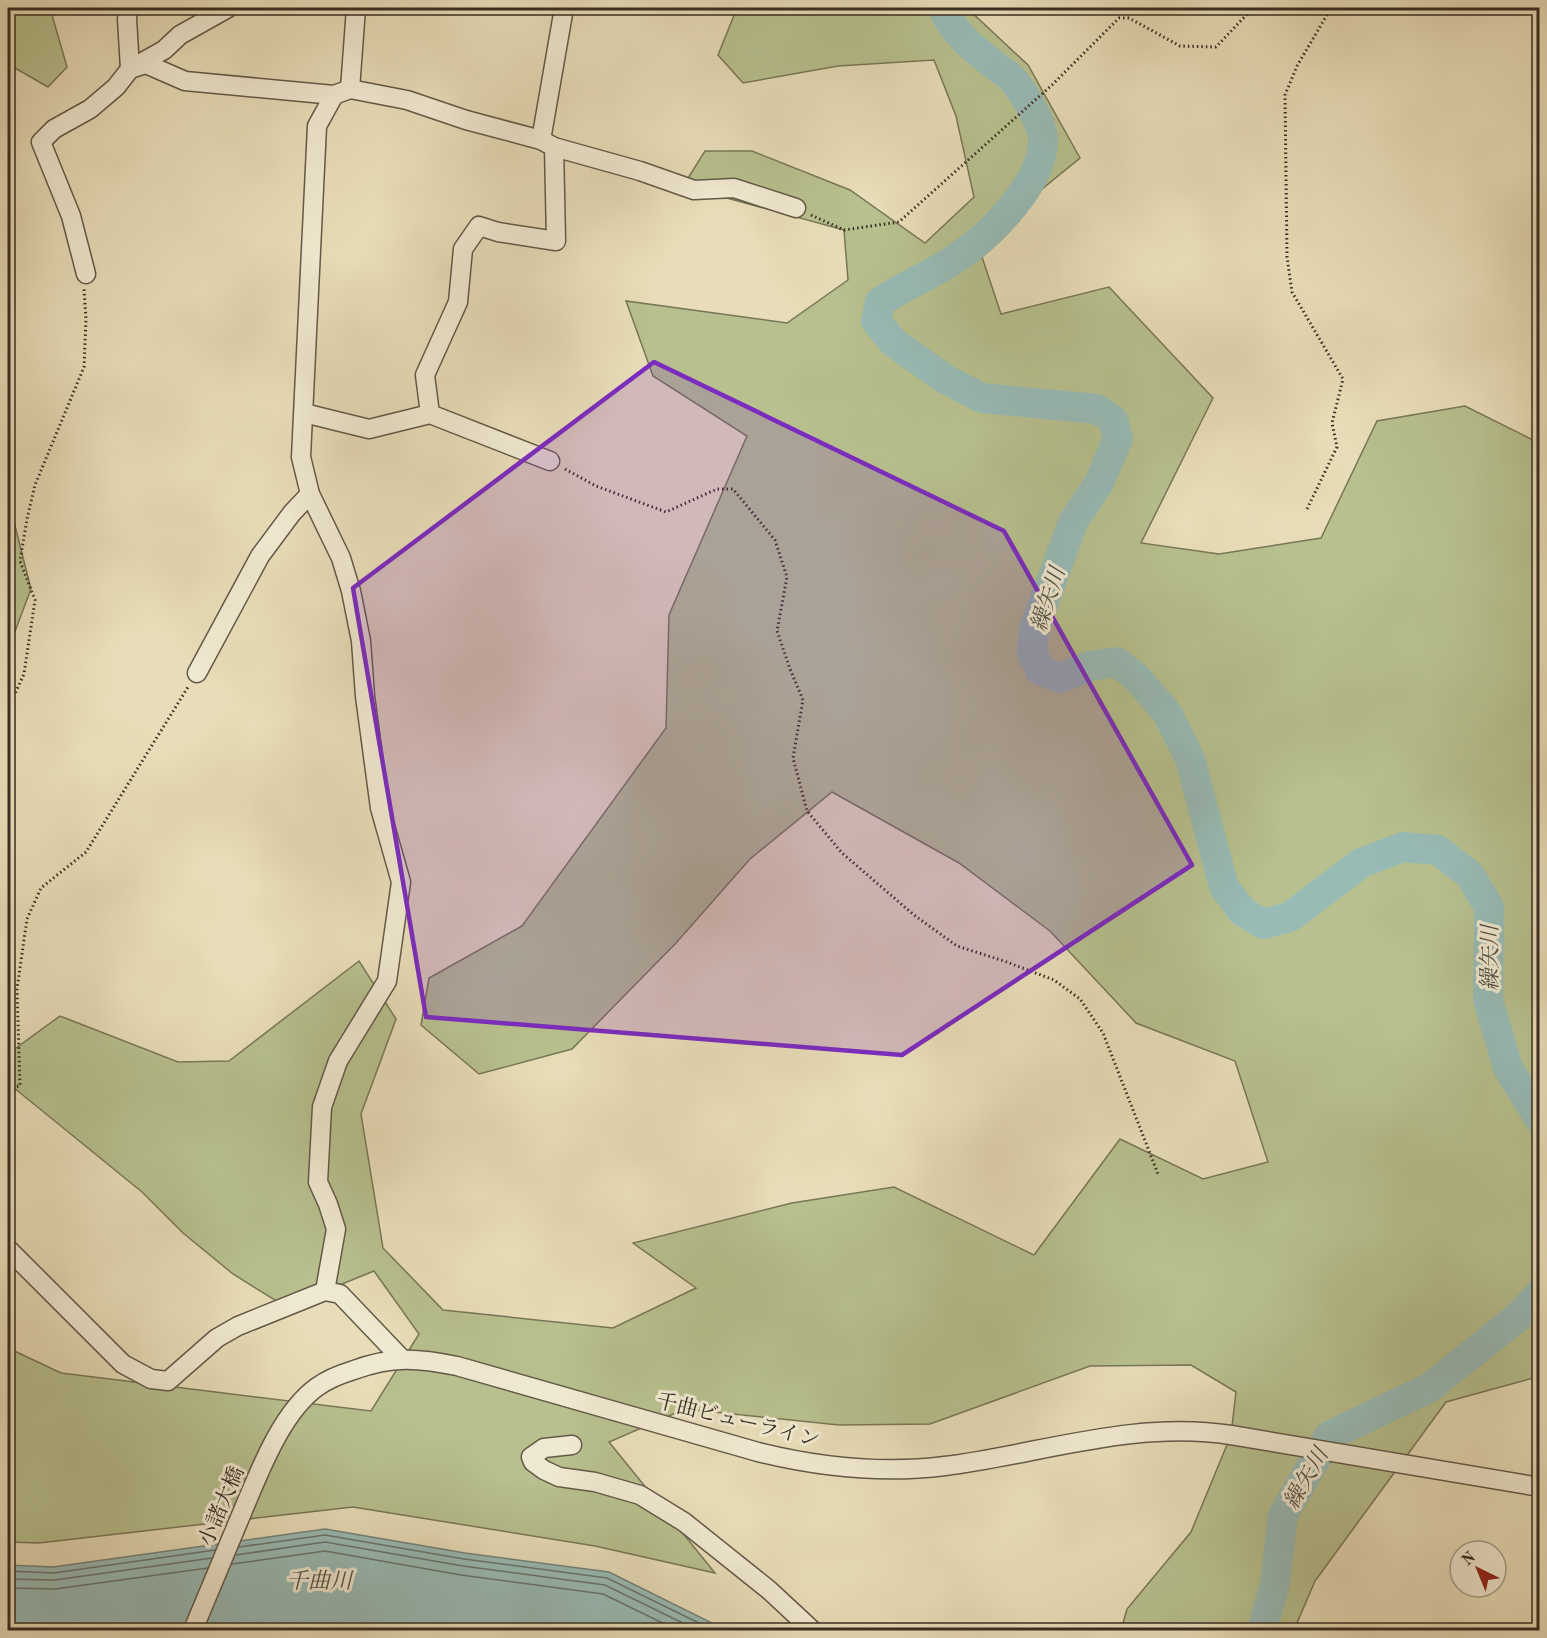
<svg xmlns="http://www.w3.org/2000/svg" width="1547" height="1638" viewBox="0 0 1547 1638" font-family="'Old Standard TT','Noto Serif JP',serif">
<style>
.green{fill:#b7c08e;stroke:#787658;stroke-width:1.5}
.water{fill:#98bbb6;stroke:#72827b;stroke-width:1.5}
.lines{fill:none;stroke-linecap:round;stroke-linejoin:round}
.shore{stroke:#68746c;stroke-width:1.5}
.river{stroke:#98bbb6;stroke-width:30}
.minor-casing{stroke:#645948;stroke-width:21}
.path{stroke:#382d22;stroke-width:3;stroke-dasharray:1.5 3;stroke-linecap:butt}
.minor{stroke:#f0e9d1;stroke-width:18}
.marked{fill:#7b2cbf;fill-opacity:0.2;stroke:#7b2cbf;stroke-width:4.5;stroke-linejoin:round}
.labels{text-anchor:middle;stroke-width:6;stroke-linejoin:round;paint-order:stroke}
.street-label{font-size:21px;fill:#382d22;stroke:#f0e9d1}
.water-label{font-size:22px;font-style:italic;fill:#505047;stroke:#f0e9d1}
</style>
<rect width="100%" height="100%" fill="#e8ddb8"/>
<filter id="stains"><feTurbulence type="fractalNoise" baseFrequency=".00333" numOctaves="4"/><feColorMatrix values="0 0 0 0 .2 0 0 0 0 .09 0 0 0 0 .02 0 0 0 .5 -.17"/></filter>
<radialGradient id="worn" r=".72"><stop offset=".6" stop-color="#630" stop-opacity="0"/><stop offset="1" stop-color="#630" stop-opacity=".3"/></radialGradient>
<g class="green">
<path d="M 8,8 L 50,8 L 67,67 L 48,87 L 8,64 Z"/>
<path d="M 737,8 L 967,8 L 1028,65 L 1080,158 L 977,242 L 1001,314 L 1109,287 L 1213,398 L 1141,543 L 1219,554 L 1321,538 L 1377,421 L 1465,406 L 1539,443 L 1539,1381 L 1533,1378 L 1446,1402 L 1315,1581 L 1294,1630 L 1121,1630 L 1127,1609 L 1191,1532 L 1231,1435 L 1236,1392 L 1191,1365 L 1090,1366 L 930,1424 L 839,1425 L 685,1409 L 609,1442 L 715,1573 L 595,1546 L 353,1507 L 39,1543 L 8,1542 L 8,1348 L 61,1373 L 371,1411 L 419,1334 L 374,1271 L 286,1307 L 233,1274 L 183,1233 L 142,1192 L 8,1083 L 8,1054 L 60,1016 L 178,1062 L 229,1061 L 359,961 L 396,1019 L 361,1114 L 383,1248 L 443,1310 L 613,1328 L 696,1288 L 633,1243 L 792,1203 L 894,1187 L 1034,1255 L 1120,1139 L 1203,1179 L 1268,1162 L 1235,1061 L 1136,1023 L 1050,931 L 959,863 L 832,792 L 750,859 L 676,943 L 572,1049 L 479,1074 L 421,1025 L 429,978 L 522,926 L 666,728 L 669,615 L 747,436 L 653,376 L 626,301 L 787,323 L 848,280 L 844,230 L 683,186 L 705,151 L 752,151 L 850,190 L 925,243 L 974,197 L 956,116 L 934,60 L 838,66 L 743,83 L 718,55 Z"/>
<path d="M 8,498 L 31,589 L 8,650 Z"/>
</g>
<path class="water" d="M 325,1529 L 465,1553 L 609,1572 L 712,1623 L 718,1630 L 8,1630 L 8,1565 L 53,1567 Z"/>
<g class="lines">
<g class="shore">
<path d="M 239,1547 L 325,1535 L 464,1559 L 607,1578 L 707,1627 L 710,1630"/>
<path d="M 236,1555 L 325,1542 L 463,1566 L 605,1585 L 697,1630"/>
<path d="M 232,1564 L 325,1551 L 461,1575 L 603,1594 L 677,1630"/>
<path d="M 8,1571 L 54,1573 L 215,1550"/>
<path d="M 8,1579 L 55,1580 L 212,1558"/>
<path d="M 8,1588 L 55,1589 L 208,1568"/>
</g>
<g class="river">
<path d="M 943,8 C 952,32 973,48 993,64 C 1000,69 1009,75 1014,81 C 1024,94 1042,122 1043,138 C 1045,182 989,237 955,259 C 931,275 904,286 880,302 L 876,321 L 893,342 L 945,379 L 982,398 L 1097,409 L 1113,420 L 1118,438 L 1099,483 L 1073,522 L 1034,629 L 1032,652 L 1040,670 L 1060,678 L 1090,666 L 1117,662 L 1136,677 L 1167,713 L 1190,759 L 1224,887 L 1242,911 L 1263,924 L 1290,917 L 1361,863 L 1403,847 L 1438,850 L 1470,875 L 1489,907 L 1488,1000 L 1508,1068 L 1540,1120"/>
<path d="M 1262,1630 L 1275,1584 L 1283,1515 L 1329,1436 L 1429,1388 L 1518,1317 L 1540,1293"/>
</g>
<g class="minor-casing">
<g id="minor">
<path d="M 128,8 L 127,19 L 130,69"/>
<path d="M 130,69 L 146,64 L 185,81 L 334,95 L 350,89 L 407,100 L 466,120 L 541,140 L 554,147 L 640,171 L 694,190 L 734,188 L 796,208"/>
<path d="M 350,89 L 356,8"/>
<path d="M 541,140 L 564,8"/>
<path d="M 86,274 L 71,216 L 41,142 L 54,129 L 90,109 L 116,87 L 130,69 L 164,50 L 180,35 L 228,8"/>
<path d="M 304,413 L 369,429 L 430,414 L 550,461"/>
<path d="M 430,414 L 425,375 L 458,302 L 463,249 L 479,226 L 498,232 L 556,241 L 554,147"/>
<path d="M 197,673 L 260,556 L 292,513 L 310,494"/>
<path d="M 8,1249 L 123,1364 L 151,1379 L 168,1381 L 217,1338 L 238,1326 L 325,1291 L 340,1294 L 401,1358"/>
<path d="M 325,1291 L 336,1229 L 328,1204 L 318,1182 L 322,1107 L 338,1061 L 387,981 L 401,882 L 380,808 L 365,696 L 361,641 L 351,591 L 341,558 L 310,494 L 301,457 L 317,126 L 334,95"/>
<path d="M 572,1445 L 544,1448 L 531,1457 L 533,1462 L 544,1470 L 559,1477 L 595,1482 L 640,1495 L 684,1522 L 769,1590 L 812,1630"/>
<path d="M 193,1630 C 210,1590 227,1549 244,1508 C 260,1470 282,1412 317,1387 C 328,1379 341,1374 354,1370 C 392,1356 418,1358 457,1366 L 758,1452 C 819,1467 882,1474 945,1466 C 1040,1454 1134,1420 1231,1435 L 1540,1487"/>
</g>
</g>
<g class="path">
<path d="M 811,215 L 844,230 L 899,222 L 1052,85 L 1119,18 L 1129,18 L 1180,46 L 1216,47 L 1253,8"/>
<path d="M 565,469 L 596,486 L 666,512 L 717,489 L 733,489 L 775,540 L 787,577 L 777,631 L 790,669 L 803,700 L 793,758 L 807,811 L 842,853 L 914,915 L 957,946 L 1004,961 L 1054,980 L 1080,999 L 1103,1033 L 1158,1174"/>
<path d="M 1307,509 L 1337,447 L 1332,423 L 1343,379 L 1292,292 L 1287,257 L 1285,95 L 1297,66 L 1331,8"/>
<path d="M 8,709 L 24,674 L 35,600 L 20,561 L 27,519 L 35,485 L 84,367 L 86,319 L 84,289"/>
<path d="M 8,1088 L 20,1086 L 17,989 L 27,919 L 41,888 L 86,852 L 188,687"/>
</g>
<use href="#minor" class="minor"/>
</g>
<path class="marked" d="M 654,362 L 1004,531 L 1192,865 L 902,1055 L 426,1017 L 353,588 Z"/>
<g class="labels">
<g class="street-label">
<text transform="translate(738 1420) rotate(14)" y="7">千曲ビューライン</text>
<text transform="translate(221 1506) rotate(-67)" y="7">小諸大橋</text>
</g>
<g class="water-label">
<text transform="translate(1047 599) rotate(-72)" y="8">繰矢川</text>
<text transform="translate(1489 958) rotate(-90)" y="8">繰矢川</text>
<text transform="translate(1305 1478) rotate(-60)" y="8">繰矢川</text>
<text x="319" y="1588">千曲川</text>
</g>
</g>
<rect width="1547" height="1638" fill="none" stroke="#e8ddb8" stroke-width="30"/>
<rect x="9" y="9" width="1529" height="1620" fill="none" stroke="#382d22" stroke-width="3"/>
<rect x="15" y="15" width="1517" height="1608" fill="none" stroke="#382d22" stroke-width="1.5"/>
<g transform="translate(1478 1569) rotate(317)"><circle r="28" fill="#f0e9d1" stroke="#a69e8b" stroke-width="1.5"/>
<path d="M0-4.5L10 22L0 15L-10 22Z" fill="#8f2418"/>
<text y="-9" font-size="16" font-weight="bold" text-anchor="middle" fill="#382d22">N</text>
</g>
<rect width="100%" height="100%" filter="url(#stains)"/>
<rect width="100%" height="100%" fill="url(#worn)"/>
</svg>
